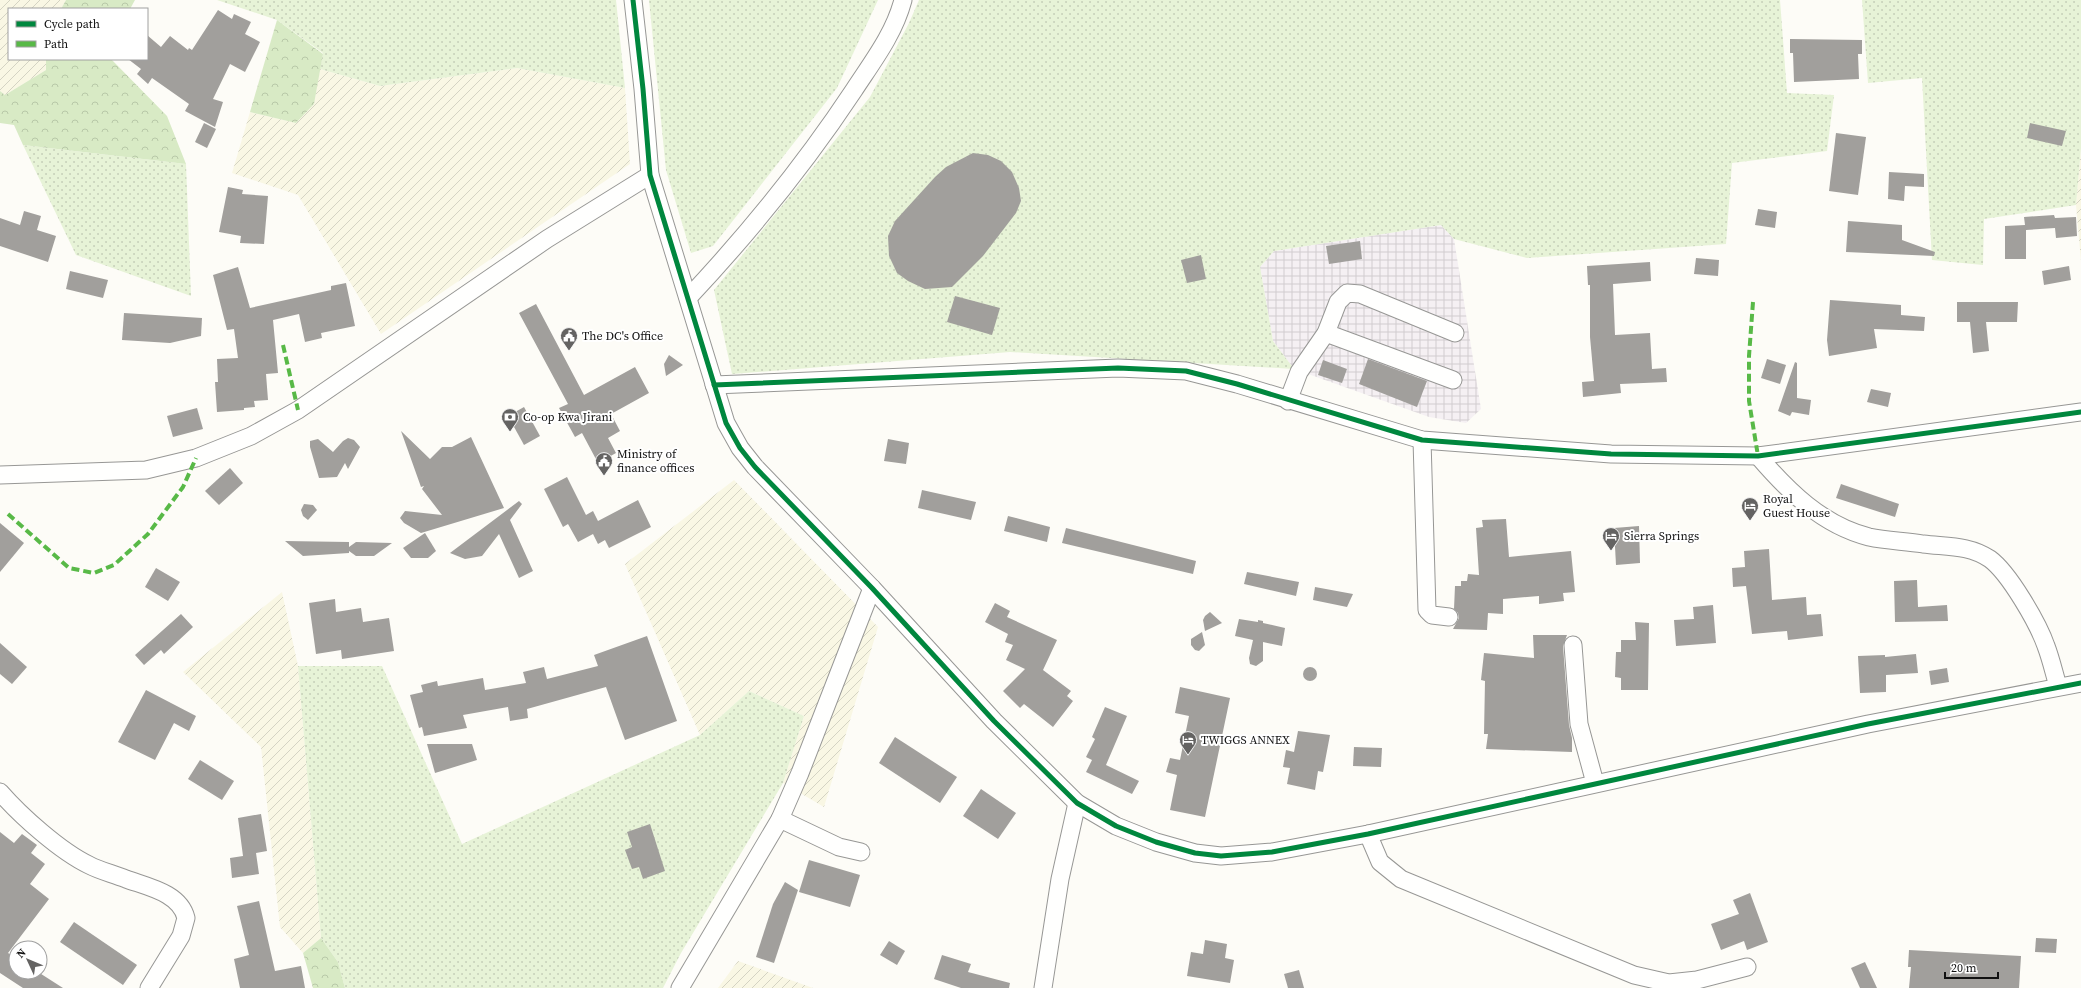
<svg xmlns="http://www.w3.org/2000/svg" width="2081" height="988" viewBox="0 0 2081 988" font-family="'Source Serif 4',serif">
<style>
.industrial{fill:url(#industrial-grid)}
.farmland{fill:url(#farmland-furrows)}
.grass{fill:url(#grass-dots)}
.forest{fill:url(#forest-crowns)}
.building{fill:#a19f9c}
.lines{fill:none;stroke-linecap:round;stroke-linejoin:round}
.minor-casing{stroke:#979795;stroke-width:19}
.minor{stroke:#fffffe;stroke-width:17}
.quiet{stroke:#58b947;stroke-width:4;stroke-dasharray:8 4;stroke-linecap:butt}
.cycleway-casing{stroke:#fff;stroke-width:8}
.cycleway{stroke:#00873e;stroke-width:5}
.labels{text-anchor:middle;stroke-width:4;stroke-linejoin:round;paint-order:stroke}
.poi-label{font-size:12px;fill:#111;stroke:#fff;text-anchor:start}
</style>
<defs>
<pattern id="industrial-grid" width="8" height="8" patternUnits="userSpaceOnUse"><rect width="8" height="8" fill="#f5f0f3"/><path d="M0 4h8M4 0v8" fill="none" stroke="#d1cdcf"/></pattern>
<pattern id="farmland-furrows" width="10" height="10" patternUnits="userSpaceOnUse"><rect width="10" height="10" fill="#f9f7e4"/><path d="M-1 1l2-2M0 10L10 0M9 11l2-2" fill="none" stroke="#d4d3c3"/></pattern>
<pattern id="grass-dots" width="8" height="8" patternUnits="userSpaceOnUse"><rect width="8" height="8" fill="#e7f3d7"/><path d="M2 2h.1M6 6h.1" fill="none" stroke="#c5cfb8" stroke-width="1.8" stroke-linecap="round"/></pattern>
<pattern id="forest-crowns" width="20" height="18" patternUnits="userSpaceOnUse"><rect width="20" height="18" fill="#d8eac5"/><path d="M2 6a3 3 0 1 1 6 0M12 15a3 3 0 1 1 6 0" fill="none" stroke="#b8c8a8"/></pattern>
</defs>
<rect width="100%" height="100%" fill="#fdfcf7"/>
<path class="industrial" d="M 1441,225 L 1454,239 L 1481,409 L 1466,423 L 1429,417 L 1294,369 L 1273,341 L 1260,267 L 1274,251 Z"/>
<g class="farmland">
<path d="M 0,0 L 66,0 L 61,9 L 9,9 L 9,59 L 46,59 L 46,70 L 5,95 L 0,91 Z"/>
<path d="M 517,68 L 625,88 L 630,164 L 381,334 L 298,195 L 232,173 L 250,112 L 296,123 L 314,104 L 320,69 L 380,86 Z"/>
<path d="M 2081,148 L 2081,261 L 2076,205 Z"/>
<path d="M 734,480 L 878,627 L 824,807 L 783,783 L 804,716 L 749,691 L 700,735 L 625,564 Z"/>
<path d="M 282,592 L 298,666 L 321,938 L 303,953 L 280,927 L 261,747 L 183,672 Z"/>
<path d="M 738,961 L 813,988 L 718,988 Z"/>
</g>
<g class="grass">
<path d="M 217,0 L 616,0 L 625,88 L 517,68 L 380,86 L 320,69 L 323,53 L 277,20 Z"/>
<path d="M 649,0 L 878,0 L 837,88 L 713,246 L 691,253 L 666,170 Z"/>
<path d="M 919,0 L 1780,0 L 1787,93 L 1834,95 L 1827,151 L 1732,163 L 1726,244 L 1527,258 L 1454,239 L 1441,225 L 1274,251 L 1260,267 L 1273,341 L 1294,369 L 1010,352 L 732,374 L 714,290 L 870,97 L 909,23 Z"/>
<path d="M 1862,0 L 2081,0 L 2081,148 L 2076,205 L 1984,219 L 1983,265 L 1932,260 L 1922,78 L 1868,83 Z"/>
<path d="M 23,145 L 186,164 L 191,296 L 76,255 Z"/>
<path d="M 298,666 L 382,666 L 462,844 L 700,735 L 749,691 L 804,716 L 783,783 L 681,953 L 663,988 L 345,988 L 338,962 L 321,938 Z"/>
</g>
<g class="forest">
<path d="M 66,0 L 135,0 L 130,9 L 61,9 Z"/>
<path d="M 277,20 L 323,54 L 314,104 L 296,123 L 250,112 Z"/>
<path d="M 46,59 L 111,59 L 167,116 L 186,164 L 23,145 L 14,125 L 0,123 L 0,91 L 5,95 L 46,70 Z"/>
<path d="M 321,938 L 338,962 L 345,988 L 313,988 L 303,953 Z"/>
</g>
<g class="building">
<path d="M 218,10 L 232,19 L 234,14 L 251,22 L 245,34 L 260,42 L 245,72 L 230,64 L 213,99 L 223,102 L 215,127 L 185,111 L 189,104 L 152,78 L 148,84 L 137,74 L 141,69 L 128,59 L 147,59 L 147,35 L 161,47 L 170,36 L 188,50 L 189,48 L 192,50 Z"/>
<path d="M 1790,39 L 1862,40 L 1862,54 L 1858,54 L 1859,79 L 1794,82 L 1793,53 L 1790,53 Z"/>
<path d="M 204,123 L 216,129 L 207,148 L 195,142 Z"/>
<path d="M 2030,123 L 2066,131 L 2062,146 L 2027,138 Z"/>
<path d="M 1836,133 L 1866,137 L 1858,195 L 1829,191 Z"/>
<path d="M 973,153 L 988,155 L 1001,161 L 1012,172 L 1019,188 L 1021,201 L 1016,213 L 983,256 L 952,287 L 925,289 L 908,281 L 897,273 L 889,256 L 888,236 L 895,221 L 935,177 L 946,167 Z"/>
<path d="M 1889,172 L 1924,174 L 1924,187 L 1905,186 L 1904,201 L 1888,199 Z"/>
<path d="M 228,187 L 243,190 L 242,194 L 268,196 L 264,244 L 240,243 L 241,236 L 219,232 Z"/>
<path d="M 1758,209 L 1777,212 L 1775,228 L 1755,225 Z"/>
<path d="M 24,211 L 41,216 L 37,230 L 56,236 L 48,262 L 0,246 L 0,218 L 20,225 Z"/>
<path d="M 2054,215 L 2055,218 L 2076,217 L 2077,236 L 2056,238 L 2055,228 L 2026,230 L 2026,259 L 2005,259 L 2005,226 L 2025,225 L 2024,217 Z"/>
<path d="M 1848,221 L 1902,225 L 1902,240 L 1935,252 L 1934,256 L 1846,252 Z"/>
<path d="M 1360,241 L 1362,259 L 1329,264 L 1326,246 Z"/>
<path d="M 1201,255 L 1206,279 L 1187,283 L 1181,260 Z"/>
<path d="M 1696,258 L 1719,260 L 1718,276 L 1694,274 Z"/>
<path d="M 1650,262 L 1651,281 L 1613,284 L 1615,335 L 1650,333 L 1652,369 L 1666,368 L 1667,382 L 1620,384 L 1621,393 L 1583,397 L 1582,382 L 1594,381 L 1590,337 L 1590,285 L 1588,285 L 1587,266 Z"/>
<path d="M 2069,266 L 2071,280 L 2044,285 L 2042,271 Z"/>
<path d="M 238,267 L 250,308 L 331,290 L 331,286 L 346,283 L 355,326 L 321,333 L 322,338 L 305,342 L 299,314 L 273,320 L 278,373 L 266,374 L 268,400 L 254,401 L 255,407 L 244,408 L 244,410 L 217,412 L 215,382 L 218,382 L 217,359 L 238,358 L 234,329 L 227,330 L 213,275 Z"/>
<path d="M 70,271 L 108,280 L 103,298 L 66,289 Z"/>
<path d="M 955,296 L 1000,308 L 992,335 L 947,322 Z"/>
<path d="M 1830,300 L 1901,305 L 1901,315 L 1925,317 L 1924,331 L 1874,329 L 1877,348 L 1829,356 L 1827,340 Z"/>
<path d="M 1957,302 L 2018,302 L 2017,322 L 1986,322 L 1989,351 L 1973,353 L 1970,322 L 1957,322 Z"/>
<path d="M 536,304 L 584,395 L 635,367 L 649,393 L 611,414 L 620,431 L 608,438 L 616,453 L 598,463 L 582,433 L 575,437 L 559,408 L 568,404 L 519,313 Z"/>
<path d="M 124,313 L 202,318 L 201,336 L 170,343 L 122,340 Z"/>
<path d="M 669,355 L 683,365 L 666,376 L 664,364 Z"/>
<path d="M 1368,359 L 1427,381 L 1417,407 L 1359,384 Z"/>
<path d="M 1767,359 L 1786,365 L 1780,384 L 1761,378 Z"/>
<path d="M 1323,360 L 1347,369 L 1342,383 L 1318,375 Z"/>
<path d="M 1795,362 L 1797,363 L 1797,398 L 1811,400 L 1809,415 L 1792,412 L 1790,416 L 1778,411 Z"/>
<path d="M 1871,389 L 1891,393 L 1888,407 L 1867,402 Z"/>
<path d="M 524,407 L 540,436 L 524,445 L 508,416 Z"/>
<path d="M 197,408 L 203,429 L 173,437 L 167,416 Z"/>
<path d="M 401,431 L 430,459 L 442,447 L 452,447 L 471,437 L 504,508 L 421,533 L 404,523 L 400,518 L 405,511 L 442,515 L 422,489 L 424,486 L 421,487 Z"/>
<path d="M 348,438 L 354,440 L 360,447 L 348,469 L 345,463 L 337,477 L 319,478 L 310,447 L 310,441 L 318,439 L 333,452 L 343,441 Z"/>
<path d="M 888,439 L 909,443 L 906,464 L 884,461 Z"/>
<path d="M 230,468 L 243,483 L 219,505 L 205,491 Z"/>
<path d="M 567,477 L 586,515 L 593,511 L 598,521 L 638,500 L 651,527 L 609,548 L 605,540 L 598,544 L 593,534 L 578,542 L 568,524 L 563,527 L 544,489 Z"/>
<path d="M 1841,484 L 1899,504 L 1895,517 L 1836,498 Z"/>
<path d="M 922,490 L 976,502 L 971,520 L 918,508 Z"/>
<path d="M 519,501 L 522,504 L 510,520 L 533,571 L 519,578 L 499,534 L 482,556 L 465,559 L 450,553 Z"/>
<path d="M 304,504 L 313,505 L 317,510 L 308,520 L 303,516 L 301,510 Z"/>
<path d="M 1008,516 L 1050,527 L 1047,542 L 1004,531 Z"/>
<path d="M 1506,519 L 1509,557 L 1571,551 L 1575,592 L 1563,593 L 1564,601 L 1539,604 L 1539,596 L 1503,599 L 1503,614 L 1488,613 L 1487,630 L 1453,629 L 1459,618 L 1458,613 L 1454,609 L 1455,586 L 1461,586 L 1461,581 L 1467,581 L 1468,574 L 1479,575 L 1476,528 L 1483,527 L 1482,520 Z"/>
<path d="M 0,523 L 24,543 L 0,572 Z"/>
<path d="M 1639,526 L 1640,563 L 1616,565 L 1614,528 Z"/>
<path d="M 1066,528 L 1196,561 L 1193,574 L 1062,543 Z"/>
<path d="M 425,533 L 436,551 L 428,558 L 411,558 L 403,548 Z"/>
<path d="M 285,541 L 349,542 L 349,547 L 356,542 L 392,543 L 374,556 L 356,556 L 349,551 L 349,553 L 303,556 Z"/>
<path d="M 1769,549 L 1772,600 L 1806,597 L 1807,615 L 1821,614 L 1823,636 L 1788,640 L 1787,631 L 1752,634 L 1746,586 L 1733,587 L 1732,568 L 1745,567 L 1744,551 Z"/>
<path d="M 156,568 L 180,582 L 168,601 L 145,587 Z"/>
<path d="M 1247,572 L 1299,582 L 1296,596 L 1244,584 Z"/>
<path d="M 1917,580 L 1918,607 L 1947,605 L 1948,621 L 1895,622 L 1894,581 Z"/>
<path d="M 1315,587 L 1353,594 L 1347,607 L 1313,600 Z"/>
<path d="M 335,599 L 336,612 L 361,608 L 363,622 L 389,618 L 394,651 L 342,659 L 341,650 L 316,654 L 309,603 Z"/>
<path d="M 995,603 L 1010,611 L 1007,617 L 1057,640 L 1043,670 L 1071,691 L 1067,696 L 1073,701 L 1053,727 L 1024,704 L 1020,708 L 1003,691 L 1025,669 L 1006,660 L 1013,645 L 1005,642 L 1008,634 L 985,622 Z"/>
<path d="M 1713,605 L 1716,643 L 1676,646 L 1674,620 L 1694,619 L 1693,607 Z"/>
<path d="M 1210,612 L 1222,623 L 1205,631 L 1203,620 L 1205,616 Z"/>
<path d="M 181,614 L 193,627 L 164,654 L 161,650 L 144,665 L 135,655 Z"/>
<path d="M 1239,619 L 1258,622 L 1258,620 L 1263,621 L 1263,623 L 1285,628 L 1282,646 L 1263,642 L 1263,661 L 1256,666 L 1250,664 L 1249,658 L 1253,640 L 1235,636 Z"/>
<path d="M 1635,622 L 1649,623 L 1648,690 L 1621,690 L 1621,678 L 1615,677 L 1616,652 L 1621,652 L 1621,640 L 1636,640 Z"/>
<path d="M 1202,632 L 1205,645 L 1199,651 L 1195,650 L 1191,645 L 1191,639 Z"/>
<path d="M 1533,635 L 1567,635 L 1563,646 L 1569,725 L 1572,738 L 1572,752 L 1486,749 L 1488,734 L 1484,734 L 1485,681 L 1481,680 L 1484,653 L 1534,658 Z"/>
<path d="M 647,636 L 677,721 L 625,740 L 606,687 L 527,709 L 528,718 L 510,721 L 508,707 L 463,715 L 467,728 L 424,736 L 422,727 L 419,728 L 410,695 L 423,692 L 421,685 L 437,681 L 438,686 L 483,678 L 485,690 L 526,683 L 523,672 L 544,667 L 547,679 L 598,666 L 594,655 Z"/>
<path d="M 0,643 L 27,667 L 12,684 L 0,674 Z"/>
<path d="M 1916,654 L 1918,673 L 1886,675 L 1886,692 L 1860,693 L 1858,656 L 1885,655 L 1885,657 Z"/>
<circle cx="1310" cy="674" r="7"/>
<path d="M 1947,668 L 1949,682 L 1931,685 L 1929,671 Z"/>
<path d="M 1180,687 L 1230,698 L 1205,817 L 1170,810 L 1177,775 L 1166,772 L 1170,758 L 1180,760 L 1189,716 L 1175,713 Z"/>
<path d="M 146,690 L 196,716 L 189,731 L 174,723 L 155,760 L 118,742 Z"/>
<path d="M 1105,707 L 1127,716 L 1106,765 L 1139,781 L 1132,794 L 1086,772 L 1092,760 L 1086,757 L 1095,739 L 1092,737 Z"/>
<path d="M 1298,731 L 1330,735 L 1323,772 L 1318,771 L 1315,790 L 1287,784 L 1290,768 L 1283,767 L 1286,750 L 1294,752 Z"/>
<path d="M 895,737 L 957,777 L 940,803 L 879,763 Z"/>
<path d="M 427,744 L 472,744 L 477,760 L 435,773 Z"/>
<path d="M 1354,747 L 1382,748 L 1381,767 L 1353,766 Z"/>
<path d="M 200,760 L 234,781 L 222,800 L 188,779 Z"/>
<path d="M 981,789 L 1016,813 L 998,839 L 963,816 Z"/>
<path d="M 261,814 L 267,851 L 256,853 L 259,874 L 232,878 L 230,858 L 243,856 L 238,818 Z"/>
<path d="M 650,824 L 665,871 L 643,879 L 639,867 L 632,869 L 625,850 L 632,847 L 627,832 Z"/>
<path d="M 0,832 L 14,843 L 22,834 L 37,845 L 31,853 L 45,864 L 30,884 L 49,899 L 8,953 L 16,958 L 16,972 L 38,972 L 63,988 L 23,988 L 0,973 Z"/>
<path d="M 809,860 L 860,875 L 850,907 L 799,892 Z"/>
<path d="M 785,882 L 798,890 L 774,963 L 756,957 L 773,904 Z"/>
<path d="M 1750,893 L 1768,942 L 1747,950 L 1744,941 L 1721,950 L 1711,924 L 1739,914 L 1733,900 Z"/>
<path d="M 259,901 L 275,971 L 301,966 L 305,988 L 240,988 L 234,959 L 249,955 L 237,906 Z"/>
<path d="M 74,922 L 137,965 L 123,985 L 60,942 Z"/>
<path d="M 2036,938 L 2057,939 L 2056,953 L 2035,952 Z"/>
<path d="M 1205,940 L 1227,944 L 1225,958 L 1234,960 L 1230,983 L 1187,976 L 1191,952 L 1203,954 Z"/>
<path d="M 889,941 L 905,951 L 897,965 L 880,955 Z"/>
<path d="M 1909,950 L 2021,956 L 2019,988 L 1909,988 L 1911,967 L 1908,967 Z"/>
<path d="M 942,955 L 971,964 L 968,972 L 1010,983 L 1009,988 L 961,988 L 934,979 Z"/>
<path d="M 1865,962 L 1877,988 L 1860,988 L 1851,968 Z"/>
<path d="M 1299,970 L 1304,988 L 1288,988 L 1284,974 Z"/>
</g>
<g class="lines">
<g class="minor-casing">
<g id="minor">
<path d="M 633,0 L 643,89 L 650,175 L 726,423 L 740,448 L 755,467 L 872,588 L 994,721 L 1077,803 L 1116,826 L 1156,842 L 1195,853 L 1221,856 L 1272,852 L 1368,834 L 1868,724 L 2081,683"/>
<path d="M 688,298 C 749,233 805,164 854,90 C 873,61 894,34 903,0"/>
<path d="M 1326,333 L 1453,380"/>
<path d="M 714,385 L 1118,368 L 1186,371 L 1237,384 L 1422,440 L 1611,454 L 1758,456 L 2081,412"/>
<path d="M 1288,401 L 1299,372 L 1326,333 L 1338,302 L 1347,293 L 1360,294 L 1455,333"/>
<path d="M 1422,440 L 1427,610 L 1432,615 L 1449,617"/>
<path d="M 1758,456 C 1788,491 1822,525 1869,537 C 1887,541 1906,541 1923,544 C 1948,547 1969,545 1990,559 C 2009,573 2038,623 2046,646 C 2051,659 2054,673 2058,686"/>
<path d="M 0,475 L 146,470 L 196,458 L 251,436 L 298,410 L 547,239 L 650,175"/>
<path d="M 1573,645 L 1579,724 L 1595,783"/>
<path d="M 0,792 C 21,816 60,851 89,865 C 100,871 114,874 126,879 C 148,887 180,893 186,918 L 181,936 L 149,988"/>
<path d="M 780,819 L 839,847 L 861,852"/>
<path d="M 1368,834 L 1380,862 L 1401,879 L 1634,975 L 1669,983 L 1697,980 L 1747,967"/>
<path d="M 680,988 L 780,819 L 800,773 L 872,588"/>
<path d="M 1043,988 L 1060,879 L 1077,803"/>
</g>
</g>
<use href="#minor" class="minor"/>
<g class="quiet">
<path d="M 1753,302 L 1749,356 L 1749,401 L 1758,456"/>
<path d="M 283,345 L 298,410"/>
<path d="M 8,514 L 69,568 L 94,573 L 114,565 L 148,534 L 183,487 L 196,458"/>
</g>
<g class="cycleway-casing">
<g id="cycleway">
<path d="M 633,0 L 643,89 L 650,175 L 726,423 L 740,448 L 755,467 L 872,588 L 994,721 L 1077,803 L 1116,826 L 1156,842 L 1195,853 L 1221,856 L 1272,852 L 1368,834 L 1868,724 L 2081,683"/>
<path d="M 714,385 L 1118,368 L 1186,371 L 1237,384 L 1422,440 L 1611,454 L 1758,456 L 2081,412"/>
</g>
</g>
<use href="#cycleway" class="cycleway"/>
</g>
<defs>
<g id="civic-pin" transform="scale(0.9)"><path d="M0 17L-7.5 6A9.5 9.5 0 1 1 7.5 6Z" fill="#646362" stroke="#fff"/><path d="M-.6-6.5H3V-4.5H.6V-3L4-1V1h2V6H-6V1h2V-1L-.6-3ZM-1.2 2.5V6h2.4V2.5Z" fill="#fff"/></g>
<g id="bank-pin" transform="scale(0.9)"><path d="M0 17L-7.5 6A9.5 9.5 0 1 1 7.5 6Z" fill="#646362" stroke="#fff"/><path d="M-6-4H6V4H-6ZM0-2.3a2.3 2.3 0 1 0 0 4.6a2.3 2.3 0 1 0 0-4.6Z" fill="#fff"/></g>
<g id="hotel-pin" transform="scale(0.9)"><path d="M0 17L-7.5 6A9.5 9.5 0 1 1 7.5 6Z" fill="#646362" stroke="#fff"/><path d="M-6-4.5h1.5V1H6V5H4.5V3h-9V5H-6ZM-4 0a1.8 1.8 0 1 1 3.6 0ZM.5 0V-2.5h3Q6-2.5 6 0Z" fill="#fff"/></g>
</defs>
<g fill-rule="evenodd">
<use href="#civic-pin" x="569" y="336"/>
<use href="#bank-pin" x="510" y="417"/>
<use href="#civic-pin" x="604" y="461"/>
<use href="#hotel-pin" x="1750" y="506"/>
<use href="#hotel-pin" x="1611" y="536"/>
<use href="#hotel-pin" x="1188" y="740"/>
</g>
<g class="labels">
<g class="poi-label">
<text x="582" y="340">The DC's Office</text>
<text x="523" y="421">Co-op Kwa Jirani</text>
<text x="617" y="458">Ministry of<tspan x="617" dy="14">finance offices</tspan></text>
<text x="1763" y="503">Royal<tspan x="1763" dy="14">Guest House</tspan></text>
<text x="1624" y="540">Sierra Springs</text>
<text x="1201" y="744">TWIGGS ANNEX</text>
</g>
</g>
<rect x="8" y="8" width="140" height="52" fill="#ffffff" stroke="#a0a0a0"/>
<rect x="16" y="21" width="20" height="6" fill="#00873e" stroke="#a0a0a0"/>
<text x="44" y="28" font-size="12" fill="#111111">Cycle path</text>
<rect x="16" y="41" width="20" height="6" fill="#58b947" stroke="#a0a0a0"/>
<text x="44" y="48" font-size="12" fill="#111111">Path</text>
<g transform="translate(28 960) rotate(314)"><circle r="19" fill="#ffffff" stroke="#a0a0a0"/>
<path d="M0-3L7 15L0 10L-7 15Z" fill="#646362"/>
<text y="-6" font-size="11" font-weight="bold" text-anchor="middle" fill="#111111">N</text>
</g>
<path d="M1945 972v6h53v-6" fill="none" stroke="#111111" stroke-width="2"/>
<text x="1951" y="972" font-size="12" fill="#111111" stroke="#ffffff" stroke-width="3" paint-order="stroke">20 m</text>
</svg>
